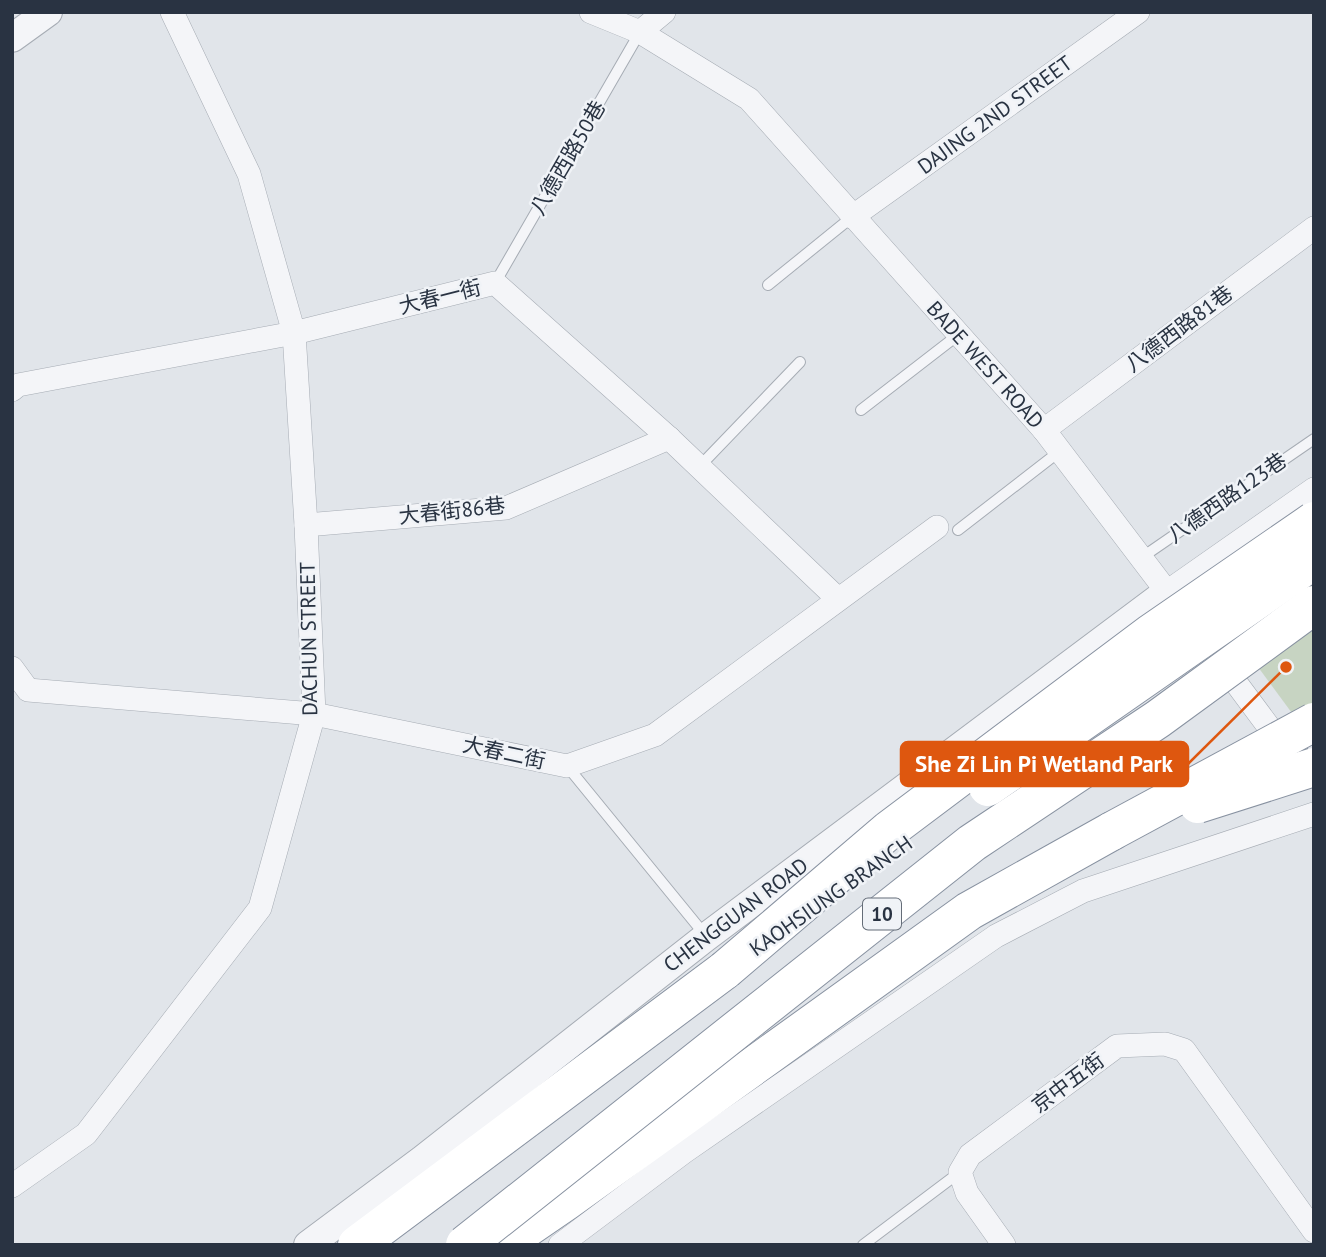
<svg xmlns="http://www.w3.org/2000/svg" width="1326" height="1257" viewBox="0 0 1326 1257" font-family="'PT Sans','Noto Sans TC',sans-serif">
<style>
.green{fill:#c7d4c2}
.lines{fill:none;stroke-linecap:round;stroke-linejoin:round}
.service-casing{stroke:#a6acb4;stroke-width:12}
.minor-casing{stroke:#a6acb4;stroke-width:24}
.tertiary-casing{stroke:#a6acb4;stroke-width:30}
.motorway-casing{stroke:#8892a1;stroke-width:40}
.service{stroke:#f4f5f8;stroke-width:10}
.minor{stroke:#f4f5f8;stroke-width:23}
.tertiary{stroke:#f4f5f8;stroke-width:28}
.motorway{stroke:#fff;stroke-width:38}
.motorway-bridge-casing{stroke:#8892a1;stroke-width:40;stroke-linecap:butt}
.motorway-bridge{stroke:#fff;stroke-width:38}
.labels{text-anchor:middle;stroke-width:5;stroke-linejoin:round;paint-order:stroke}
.shield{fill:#f0f3f7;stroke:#656d78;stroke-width:2}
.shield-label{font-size:19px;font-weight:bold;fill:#293342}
.street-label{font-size:21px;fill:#293342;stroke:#f0f3f7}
.leader{fill:none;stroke:#de570f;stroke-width:2.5}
.callout-dot{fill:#de570f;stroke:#f0f3f7;stroke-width:2.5}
.callout{fill:#de570f;stroke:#de570f;stroke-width:2.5}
.callout-label{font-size:23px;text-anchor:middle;font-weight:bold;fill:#fff}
</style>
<rect width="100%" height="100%" fill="#e1e5ea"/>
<path class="green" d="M 1314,502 L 1314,743 L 1202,591 Z"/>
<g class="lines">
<g class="service-casing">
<g id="service">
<path d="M 495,283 L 640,32"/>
<path d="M 768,285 L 852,217"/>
<path d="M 861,410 L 958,335"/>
<path d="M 699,467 L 800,362"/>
<path d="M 958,530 L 1060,451"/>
<path d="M 1141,558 L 1314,439"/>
<path d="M 567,766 L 705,935"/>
<path d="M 863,1245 L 960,1172"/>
</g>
</g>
<g class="minor-casing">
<g id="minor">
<path d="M 591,12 L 640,32 L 749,99 L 1044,430 L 1177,605"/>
<path d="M 640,32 L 664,12"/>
<path d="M 852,217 L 1138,12"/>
<path d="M 12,390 L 18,385 L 294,333 L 495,283 L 669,438 L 838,599"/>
<path d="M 1044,430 L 1314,228"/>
<path d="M 306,525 L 506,508 L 669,438"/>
<path d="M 1167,592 L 1314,489"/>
<path d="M 1219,660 L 1286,750"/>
<path d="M 12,668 L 28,690 L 314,714 L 567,766 L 655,735 L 937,527"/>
<path d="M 12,1186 L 86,1134 L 260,908 L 314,714 L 306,525 L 294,333 L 249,174 L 172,12"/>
<path d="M 560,1245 L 684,1152 L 996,936 L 1083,891 L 1314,814"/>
<path d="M 1004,1245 L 967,1193 L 960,1172 L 970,1155 L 1117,1046 L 1165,1044 L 1184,1050 L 1314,1231"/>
</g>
</g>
<g class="tertiary-casing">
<g id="tertiary">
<path d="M 12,38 L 48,12"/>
<path d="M 308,1245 L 422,1160 L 706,937 L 1167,592"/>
</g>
</g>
<g class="motorway-casing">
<g id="motorway">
<path d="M 357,1245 L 725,970"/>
<path d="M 502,1245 L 566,1201 L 969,911 L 1112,831"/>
</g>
</g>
<use href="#service" class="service"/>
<use href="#minor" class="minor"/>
<use href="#tertiary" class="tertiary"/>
<use href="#motorway" class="motorway"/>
<g class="motorway-bridge-casing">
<g id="motorway-bridge">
<path d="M 988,787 L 1314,560"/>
<path d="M 1198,804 L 1314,767"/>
<path d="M 1112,831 L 1314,722"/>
<path d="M 725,970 L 889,830 L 1150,634 L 1314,521"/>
<path d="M 465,1245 L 972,843 L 1158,719 L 1314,605"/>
</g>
</g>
<use href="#motorway-bridge" class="motorway-bridge"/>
</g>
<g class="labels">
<rect class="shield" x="863" y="898.5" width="38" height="31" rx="5"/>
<g class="shield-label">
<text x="882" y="921">10</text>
</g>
<g class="street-label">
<text transform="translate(995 115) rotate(-36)" y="7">DAJING 2ND STREET</text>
<text transform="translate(568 158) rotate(-60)" y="7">八德西路50巷</text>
<text transform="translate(440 297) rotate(-14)" y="7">大春一街</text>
<text transform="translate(1179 329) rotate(-37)" y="7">八德西路81巷</text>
<text transform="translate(985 365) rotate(48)" y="7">BADE WEST ROAD</text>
<text transform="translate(1227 498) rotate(-35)" y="7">八德西路123巷</text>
<text transform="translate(452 511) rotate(-6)" y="7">大春街86巷</text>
<text transform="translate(309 639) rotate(-91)" y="7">DACHUN STREET</text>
<text transform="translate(504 753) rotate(12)" y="7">大春二街</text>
<text transform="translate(831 896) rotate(-35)" y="7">KAOHSIUNG BRANCH</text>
<text transform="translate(736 915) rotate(-37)" y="7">CHENGGUAN ROAD</text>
<text transform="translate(1068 1083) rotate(-37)" y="7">京中五街</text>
</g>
</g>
<path class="leader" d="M1286 667L1188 764"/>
<circle class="callout-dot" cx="1286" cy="667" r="7"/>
<rect class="callout" x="901" y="742" width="287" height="44" rx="7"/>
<g class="callout-label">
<text x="1044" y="772">She Zi Lin Pi Wetland Park</text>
</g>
<rect width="1326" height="1257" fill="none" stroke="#293342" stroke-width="28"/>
</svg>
